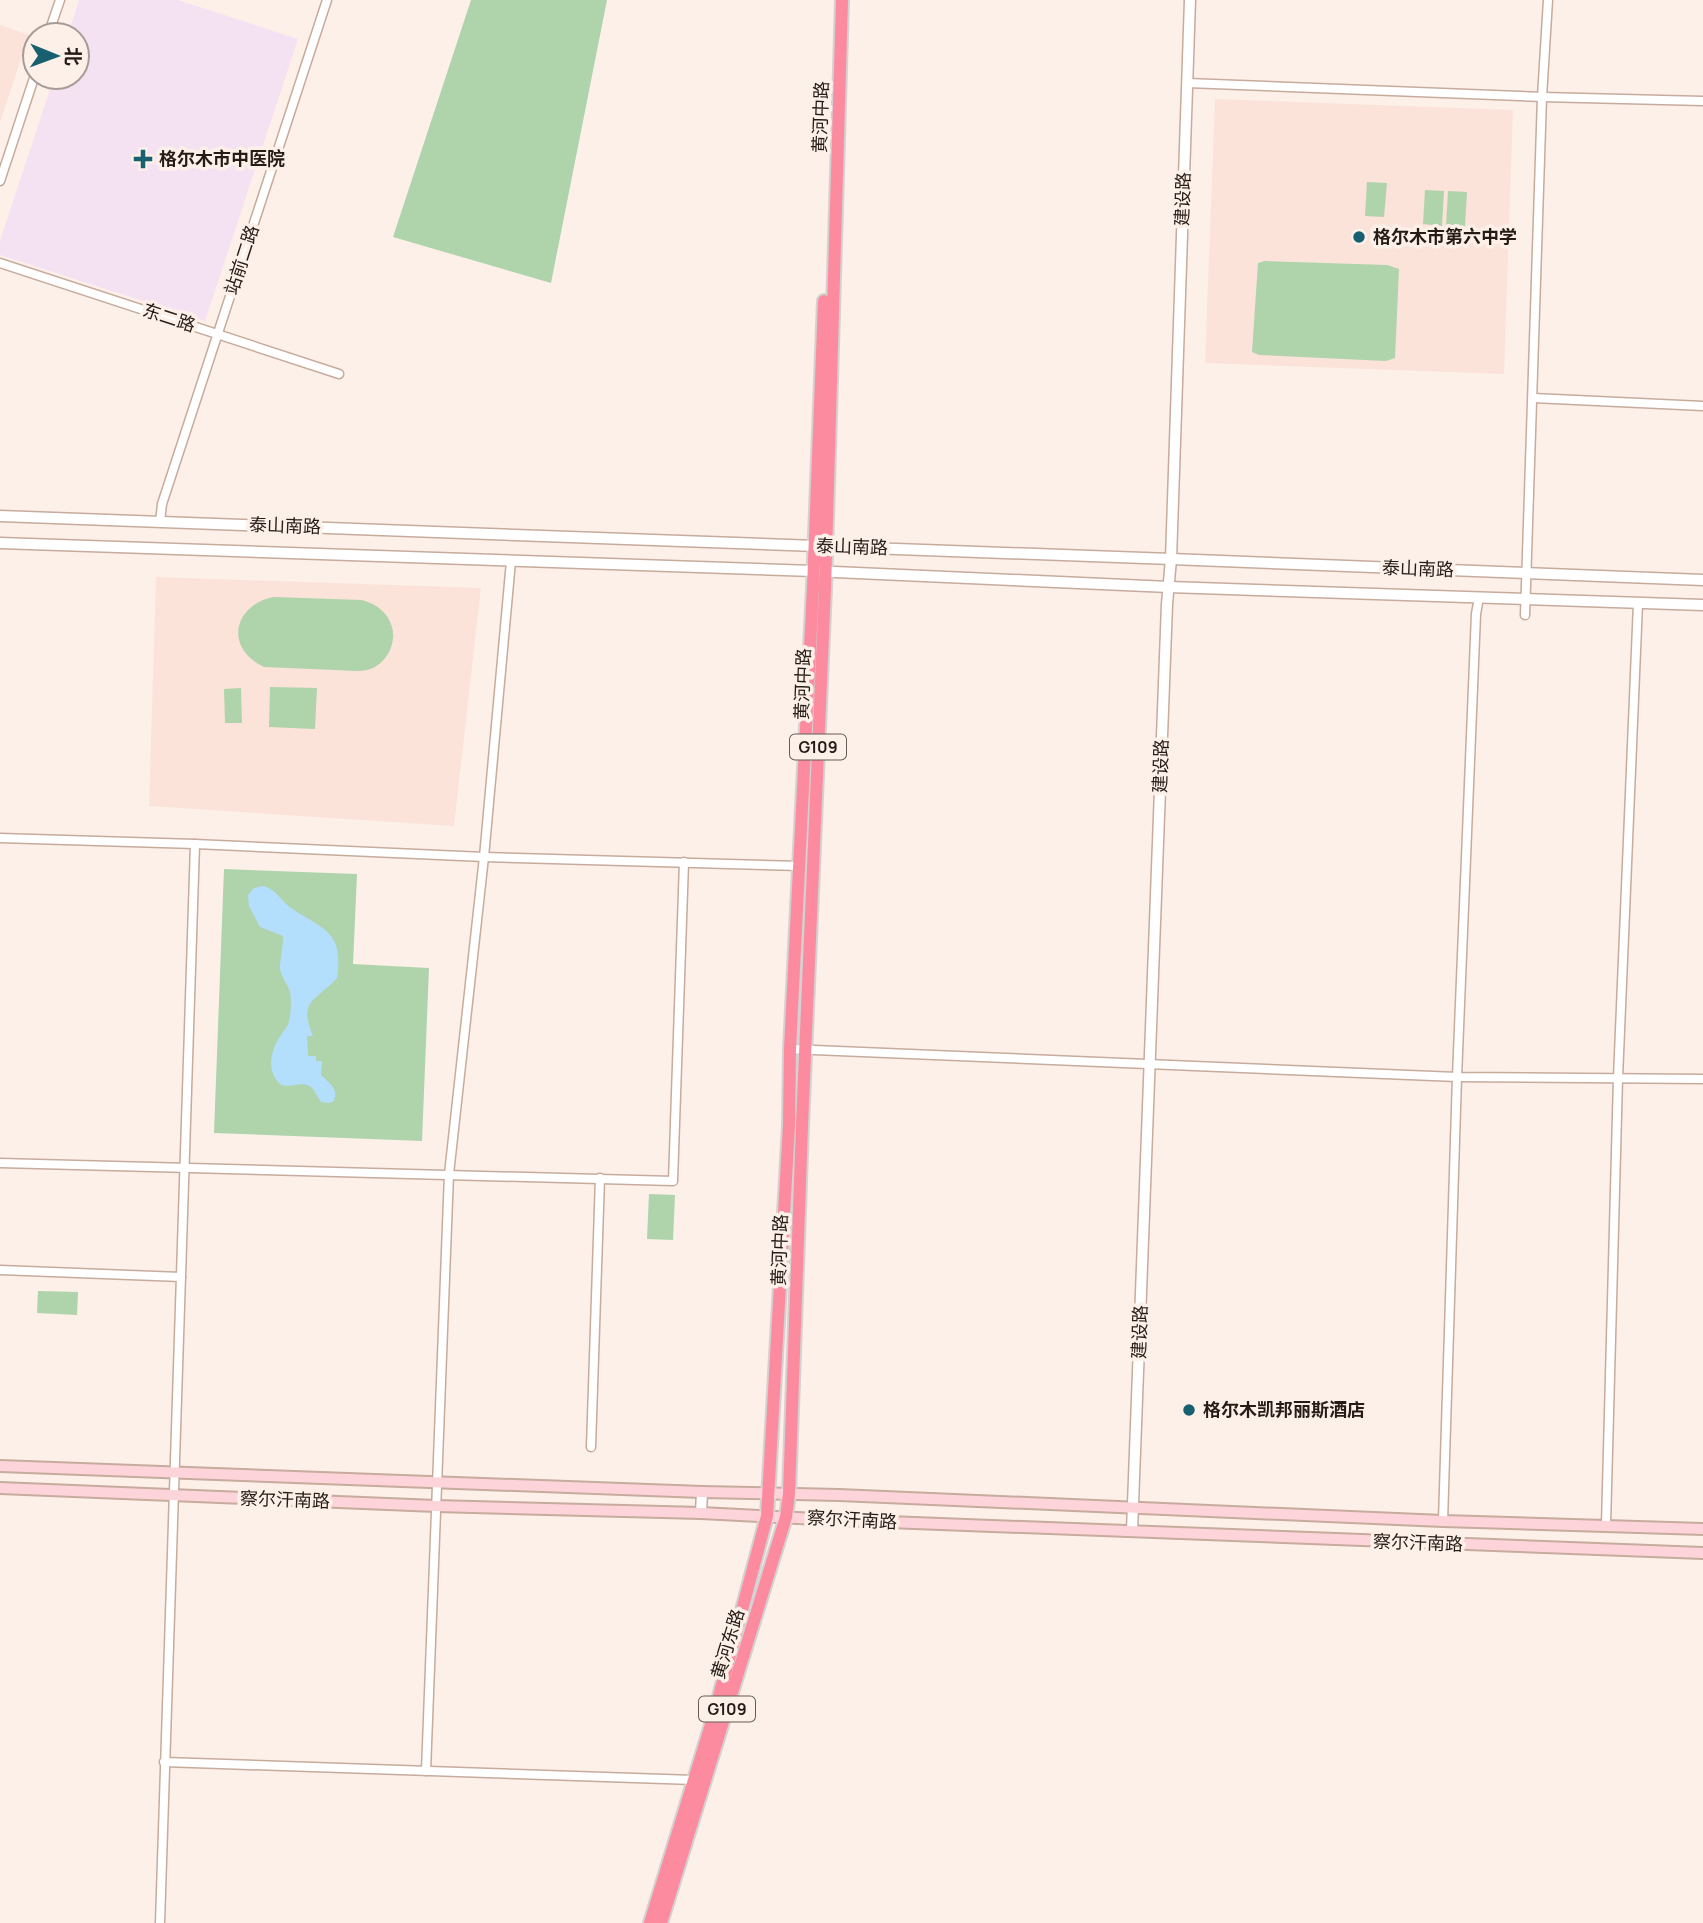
<svg xmlns="http://www.w3.org/2000/svg" width="1703" height="1923" viewBox="0 0 1703 1923" font-family="Manrope,'Noto Sans SC',sans-serif">
<style>
.education{fill:#fbe3d9}
.medical{fill:#f4e2f3}
.green{fill:#afd3ab}
.water{fill:#b3defc}
.lines{fill:none;stroke-linecap:round;stroke-linejoin:round}
.minor-casing{stroke:#c7ab9c;stroke-width:11}
.tertiary-casing{stroke:#c7ab9c;stroke-width:13}
.secondary-casing{stroke:#c7ab9c;stroke-width:14}
.trunk-casing{stroke:#d4d2d0;stroke-width:16}
.minor{stroke:#fff;stroke-width:8}
.tertiary{stroke:#fff;stroke-width:10}
.secondary{stroke:#fed4db;stroke-width:10}
.trunk{stroke:#fc8ba0;stroke-width:12}
.poi-dot{fill:#186070;stroke:#fcf0e9;stroke-width:2.5}
.labels{text-anchor:middle;stroke-width:7;stroke-linejoin:round;paint-order:stroke}
.shield{fill:#fcf0e9;stroke:#665c55;stroke-width:2}
.shield-label{font-size:16px;font-weight:bold;fill:#261c16}
.street-label{font-size:18px;fill:#261c16;stroke:#fcf0e9}
.poi-label{font-size:18px;font-weight:bold;fill:#261c16;stroke:#fcf0e9;text-anchor:start}
</style>
<rect width="100%" height="100%" fill="#fcf0e9"/>
<g class="education">
<path d="M 0,25 L 29,35 L 0,122 Z"/>
<path d="M 1215,99 L 1513,110 L 1504,374 L 1205,363 Z"/>
<path d="M 156,577 L 481,588 L 454,826 L 149,806 Z"/>
</g>
<path class="medical" d="M 79,0 L 178,0 L 298,39 L 205,321 L 0,255 L 0,241 L 54,77 L 77,77 L 77,35 L 68,35 Z"/>
<g class="green">
<path d="M 471,0 L 607,0 L 551,283 L 393,237 Z"/>
<path d="M 1367,182 L 1387,183 L 1384,217 L 1365,216 Z"/>
<path d="M 1425,190 L 1444,191 L 1442,226 L 1423,224 Z"/>
<path d="M 1448,191 L 1467,192 L 1465,226 L 1446,225 Z"/>
<path d="M 1265,261 L 1387,265 L 1399,269 L 1395,358 L 1386,361 L 1259,355 L 1252,352 L 1258,263 Z"/>
<path d="M 273,597 L 362,600 C 376,604 388,612 392,627 C 397,645 385,666 367,670 C 357,672 345,670 335,670 C 311,669 288,668 264,667 C 225,649 232,606 273,597 Z"/>
<path d="M 270,687 L 317,688 L 315,729 L 269,727 Z"/>
<path d="M 241,688 L 242,723 L 225,723 L 224,689 Z"/>
<path d="M 224,869 L 357,874 L 353,964 L 429,968 L 422,1141 L 214,1133 Z"/>
<path d="M 649,1194 L 675,1195 L 673,1240 L 647,1239 Z"/>
<path d="M 38,1291 L 78,1292 L 77,1315 L 37,1313 Z"/>
</g>
<path class="water" d="M 262,886 C 276,888 280,900 291,908 C 324,930 344,931 337,978 C 315,1002 298,1000 313,1036 L 307,1036 L 308,1056 L 316,1056 L 316,1061 L 322,1061 L 321,1075 C 329,1083 340,1089 333,1102 L 328,1103 L 321,1102 C 318,1098 315,1091 312,1088 C 302,1078 286,1093 277,1081 C 266,1067 272,1048 281,1035 C 284,1030 288,1027 289,1021 C 291,1013 292,996 289,989 C 286,982 281,976 280,969 C 280,958 283,948 283,936 L 260,927 L 249,906 L 248,895 L 254,888 Z"/>
<g class="lines">
<g class="minor-casing">
<g id="minor">
<path d="M 48,35 L 60,0"/>
<path d="M 1187,83 L 1542,97 L 1703,101"/>
<path d="M 0,181 L 35,75"/>
<path d="M 0,263 L 339,374"/>
<path d="M 1533,398 L 1703,406"/>
<path d="M 160,522 L 162,504 L 327,0"/>
<path d="M 1525,615 L 1542,97 L 1548,0"/>
<path d="M 0,838 L 195,844 L 484,857 L 800,866"/>
<path d="M 790,1049 L 1457,1077 L 1703,1079"/>
<path d="M 0,1163 L 673,1181 L 684,862"/>
<path d="M 0,1270 L 181,1277"/>
<path d="M 591,1447 L 600,1178"/>
<path d="M 1443,1521 L 1457,1077 L 1476,614 L 1479,597"/>
<path d="M 1606,1525 L 1618,1078 L 1638,603"/>
<path d="M 164,1762 L 694,1780"/>
<path d="M 426,1771 L 449,1174 L 484,857 L 511,561"/>
<path d="M 160,1923 L 195,844"/>
</g>
</g>
<g class="tertiary-casing">
<g id="tertiary">
<path d="M 0,516 L 1171,559 L 1703,580"/>
<path d="M 0,543 L 813,571 L 1169,587 L 1703,605"/>
<path d="M 701,1513 L 702,1492"/>
<path d="M 1132,1531 L 1167,604 L 1171,559 L 1190,0"/>
</g>
</g>
<g class="secondary-casing">
<g id="secondary">
<path d="M 0,1466 L 702,1492 L 839,1495 L 1443,1521 L 1703,1529"/>
<path d="M 0,1488 L 436,1506 L 701,1513 L 837,1520 L 1703,1553"/>
</g>
</g>
<g class="trunk-casing">
<g id="trunk">
<path d="M 650,1923 L 714,1715 L 767,1516 L 789,1125 L 790,1049 L 813,588 L 824,301"/>
<path d="M 661,1923 L 786,1517 L 789,1494 L 802,1125 L 825,588 L 842,0"/>
</g>
</g>
<use href="#minor" class="minor"/>
<use href="#tertiary" class="tertiary"/>
<use href="#secondary" class="secondary"/>
<use href="#trunk" class="trunk"/>
</g>
<g class="poi-dot">
<path d="M139.5 148.5h7v7h7v7h-7v7h-7v-7h-7v-7h7z"/>
<circle cx="1359" cy="237" r="7"/>
<circle cx="1189" cy="1410" r="7"/>
</g>
<g class="labels">
<g class="shield">
<rect x="790" y="734.5" width="56" height="25" rx="5"/>
<rect x="699" y="1696.5" width="56" height="25" rx="5"/>
</g>
<g class="shield-label">
<text x="818" y="753">G109</text>
<text x="727" y="1715">G109</text>
</g>
<g class="street-label">
<text transform="translate(821 117) rotate(-88)" y="6">黄河中路</text>
<text transform="translate(1183 199) rotate(-88)" y="6">建设路</text>
<text transform="translate(242 260) rotate(-72)" y="6">站前二路</text>
<text transform="translate(169 318) rotate(18)" y="6">东二路</text>
<text transform="translate(285 526) rotate(2)" y="6">泰山南路</text>
<text transform="translate(852 547) rotate(2)" y="6">泰山南路</text>
<text transform="translate(1418 569) rotate(2)" y="6">泰山南路</text>
<text transform="translate(803 684) rotate(-88)" y="6">黄河中路</text>
<text transform="translate(1161 766) rotate(-88)" y="6">建设路</text>
<text transform="translate(780 1250) rotate(-88)" y="6">黄河中路</text>
<text transform="translate(1140 1332) rotate(-88)" y="6">建设路</text>
<text transform="translate(285 1500) rotate(2)" y="6">察尔汗南路</text>
<text transform="translate(852 1520) rotate(3)" y="6">察尔汗南路</text>
<text transform="translate(1418 1543) rotate(2)" y="6">察尔汗南路</text>
<text transform="translate(728 1644) rotate(-73)" y="6">黄河东路</text>
</g>
<g class="poi-label">
<text x="159" y="165">格尔木市中医院</text>
<text x="1373" y="243">格尔木市第六中学</text>
<text x="1203" y="1416">格尔木凯邦丽斯酒店</text>
</g>
</g>
<g transform="translate(56 56) rotate(91)"><circle r="33" fill="#fcf0e9" stroke="#a69b95" stroke-width="2"/>
<path d="M0-5L12 26L0 18L-12 26Z" fill="#186070"/>
<text y="-10" font-size="19" font-weight="bold" text-anchor="middle" fill="#261c16">北</text>
</g>
</svg>
